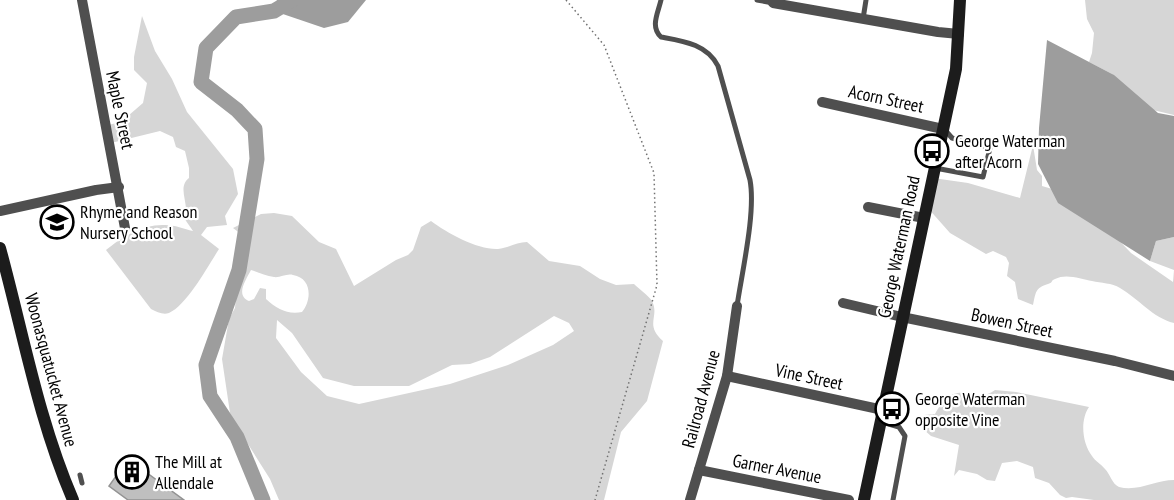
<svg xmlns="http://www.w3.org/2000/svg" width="1174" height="500" viewBox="0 0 1174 500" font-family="'PT Sans Narrow',sans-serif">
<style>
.green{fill:#d6d6d6;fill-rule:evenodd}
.water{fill:#9d9d9d}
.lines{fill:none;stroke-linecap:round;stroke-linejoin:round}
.river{stroke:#9d9d9d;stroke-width:15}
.building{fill:#bfbfbf;stroke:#939393;stroke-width:1.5}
.path{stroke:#717171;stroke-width:1.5;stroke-dasharray:1.5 3;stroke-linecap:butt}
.lane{stroke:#4f4f4f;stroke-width:5}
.street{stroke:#4f4f4f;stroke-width:10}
.secondary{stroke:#1c1c1c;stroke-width:12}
.labels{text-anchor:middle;stroke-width:4.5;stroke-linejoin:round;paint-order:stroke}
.street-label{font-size:18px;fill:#000;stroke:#fff}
.poi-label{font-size:18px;fill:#000;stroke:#fff;text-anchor:start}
</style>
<rect width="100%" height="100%" fill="#fff"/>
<g class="green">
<path d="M 1085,0 L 1174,0 L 1174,115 L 1153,110 L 1112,74 L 1089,62 L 1092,53 L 1094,33 L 1087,19 Z"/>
<path d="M 142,16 L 155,51 L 172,79 L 187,112 L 233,169 L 238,194 L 225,216 L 227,225 L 207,227 L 201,235 L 219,249 C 208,266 187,305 169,313 C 163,315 157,312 151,309 L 106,250 C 122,237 143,224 165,225 C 175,225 184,229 193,231 L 184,218 C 191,205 176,188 189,178 L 189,168 L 185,151 L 176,147 L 173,137 L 160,131 L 111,143 L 108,125 L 121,122 L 143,103 L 147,83 L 134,70 L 134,57 Z"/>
<path d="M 1033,145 L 1037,170 L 1042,176 L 1042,186 L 1059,191 L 1111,232 L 1131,253 L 1173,282 L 1174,270 L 1150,261 L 1156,241 L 1174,237 L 1174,323 C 1153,318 1139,299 1120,288 C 1112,283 1101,283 1092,281 C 1081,279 1066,273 1055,279 C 1050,281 1054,282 1048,284 C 1035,288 1036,292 1033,305 L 1018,299 L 1015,282 L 1007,276 L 1009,263 L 1006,257 L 993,251 L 986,254 L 950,233 L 927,207 L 933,178 L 968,183 L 1020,198 Z"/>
<path d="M 274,213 L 292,216 L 319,242 L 336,249 L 354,286 L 396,260 L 408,255 L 413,250 L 421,227 L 431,221 C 447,233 478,250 498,249 C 508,248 517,242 527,242 L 549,261 L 580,266 L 600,279 L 616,285 L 634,284 C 639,289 649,296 652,301 C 660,317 644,324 663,341 L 647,401 L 621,432 L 604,500 L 279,500 L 270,479 L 239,430 L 230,413 L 222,359 L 229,319 L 235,308 L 236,296 L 247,262 L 241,234 L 233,228 L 261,214 ZM 251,270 C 258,272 266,276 274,277 C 280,278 287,273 293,275 C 312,278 312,300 302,312 C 288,315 277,309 266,299 L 266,289 L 260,288 L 254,299 L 249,301 C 235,295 246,280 251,270 ZM 554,316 L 569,323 L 574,331 L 553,345 L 508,365 L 450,384 L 359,404 L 327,396 L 301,372 L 276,338 L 277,320 L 292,333 L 323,378 L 354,386 L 409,386 L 452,365 L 470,364 L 490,357 Z"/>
<path d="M 995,390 L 1016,392 L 1089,407 C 1080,420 1082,443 1092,456 C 1095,461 1101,464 1105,469 C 1110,474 1112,484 1119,487 C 1138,492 1156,480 1174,480 L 1174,500 L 1094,500 L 1072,497 L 1066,498 L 1060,495 L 1049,483 L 1035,478 L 1033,467 L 1017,461 L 1002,463 L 995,481 L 987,480 L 977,474 L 959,470 L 954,476 L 959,445 L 931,436 L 923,429 L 924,415 L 935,414 C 957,373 973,407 995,390 Z"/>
</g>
<g class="water">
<path d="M 277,0 L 366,0 L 348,22 L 324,28 L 274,11 Z"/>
<path d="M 1047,40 L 1114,75 L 1158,113 L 1174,116 L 1174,237 L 1156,241 L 1150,261 L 1058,203 L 1038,164 L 1039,128 Z"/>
</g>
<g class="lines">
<path class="river" d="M 263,500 L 237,437 L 210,396 L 206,365 L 239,270 L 257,159 L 255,129 L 237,110 L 201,82 L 206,48 L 236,17 L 274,11 L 292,0"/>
</g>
<path class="building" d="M 128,459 L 184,500 L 128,500 L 109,486 Z"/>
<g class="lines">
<path class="path" d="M 566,0 L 604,45 L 654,173 L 657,285 L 595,500"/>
<g class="lane">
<path d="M 661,0 C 658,13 650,27 661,37 C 683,41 707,44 718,66 L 750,180 C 756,212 742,272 737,306"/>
<path d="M 757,0 L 773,3"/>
<path d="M 863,19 L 866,0"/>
<path d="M 935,168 L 983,177 L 990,148 L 952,138 L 945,130"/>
<path d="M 882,422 L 899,427 L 905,436 L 893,500"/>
<path d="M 80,475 L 82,483"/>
</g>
<g class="street">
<path d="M 82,0 L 125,228"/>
<path d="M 773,3 L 938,32 L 959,34"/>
<path d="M 822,102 L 943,129"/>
<path d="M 868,207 L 924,218"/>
<path d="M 0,211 L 96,190 L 119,187"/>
<path d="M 843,303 L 902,317 L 1115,361 L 1174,376"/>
<path d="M 727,376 L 883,410"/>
<path d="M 699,470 L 849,500"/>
<path d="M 690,500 L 727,376 L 737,306"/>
</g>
<g class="secondary">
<path d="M 0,248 C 23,332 38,419 73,500"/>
<path d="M 864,500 L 956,69 L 960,0"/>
</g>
</g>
<defs>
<g id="bus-ring" transform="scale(1.725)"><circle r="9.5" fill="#fff" stroke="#000" stroke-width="1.5"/><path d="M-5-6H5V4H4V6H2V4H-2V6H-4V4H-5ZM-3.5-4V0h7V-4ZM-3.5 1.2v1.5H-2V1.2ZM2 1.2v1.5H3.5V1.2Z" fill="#000"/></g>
<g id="school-ring" transform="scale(1.725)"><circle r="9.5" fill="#fff" stroke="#000" stroke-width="1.5"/><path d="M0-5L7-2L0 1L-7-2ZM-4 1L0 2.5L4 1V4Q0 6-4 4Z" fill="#000"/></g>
<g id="building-ring" transform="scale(1.725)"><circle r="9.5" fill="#fff" stroke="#000" stroke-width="1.5"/><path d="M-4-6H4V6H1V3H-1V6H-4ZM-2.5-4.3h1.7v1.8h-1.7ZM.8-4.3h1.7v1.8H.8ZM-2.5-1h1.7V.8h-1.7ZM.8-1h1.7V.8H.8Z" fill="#000"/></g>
</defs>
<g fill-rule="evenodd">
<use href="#bus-ring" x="932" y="151"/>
<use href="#school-ring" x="57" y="222"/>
<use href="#bus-ring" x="892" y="409"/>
<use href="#building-ring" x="132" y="472"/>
</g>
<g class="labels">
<g class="street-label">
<text transform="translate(886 99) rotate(12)" y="6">Acorn Street</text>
<text transform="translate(120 110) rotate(78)" y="6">Maple Street</text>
<text transform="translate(899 247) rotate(-78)" y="6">George Waterman Road</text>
<text transform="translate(1012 323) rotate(12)" y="6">Bowen Street</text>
<text transform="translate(51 370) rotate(75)" y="6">Woonasquatucket Avenue</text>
<text transform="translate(809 377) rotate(12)" y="6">Vine Street</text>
<text transform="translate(701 399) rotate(-75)" y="6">Railroad Avenue</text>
<text transform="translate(777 469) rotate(11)" y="6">Garner Avenue</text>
</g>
<g class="poi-label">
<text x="955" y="147">George Waterman<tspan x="955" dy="21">after Acorn</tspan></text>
<text x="80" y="218">Rhyme and Reason<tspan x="80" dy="21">Nursery School</tspan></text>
<text x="915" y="405">George Waterman<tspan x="915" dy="21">opposite Vine</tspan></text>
<text x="155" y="468">The Mill at<tspan x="155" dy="21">Allendale</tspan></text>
</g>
</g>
</svg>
